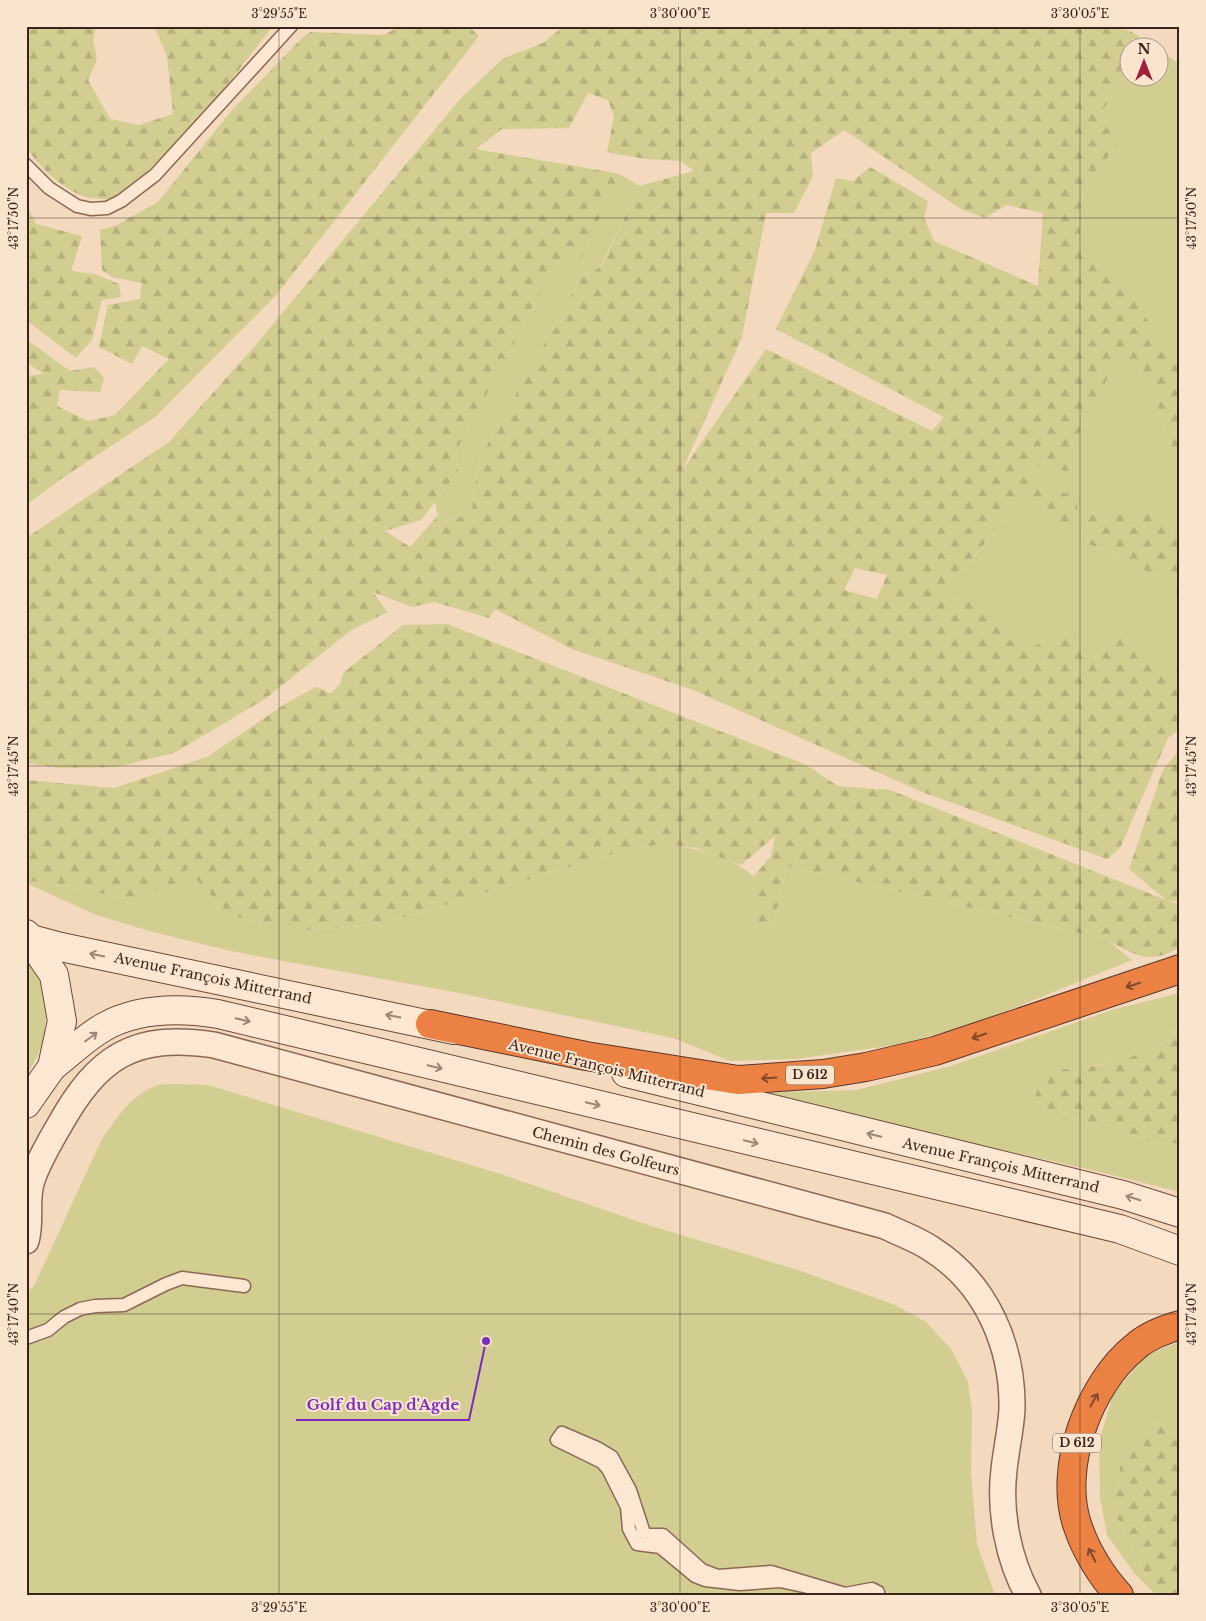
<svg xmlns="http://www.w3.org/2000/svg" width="1206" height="1621" viewBox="0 0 1206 1621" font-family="'Libre Baskerville',serif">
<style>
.green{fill:#d2cd91}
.forest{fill:url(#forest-firs);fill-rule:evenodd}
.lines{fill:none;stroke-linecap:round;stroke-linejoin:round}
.lane-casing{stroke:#8d6855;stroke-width:15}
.street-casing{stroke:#8d6855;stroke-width:28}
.secondary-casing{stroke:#6f4938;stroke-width:30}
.highway-casing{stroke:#5a372a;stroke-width:30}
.lane{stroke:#fce7d2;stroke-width:12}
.street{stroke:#fce7d2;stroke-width:25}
.secondary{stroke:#fce7d2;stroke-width:28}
.highway{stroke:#ec8144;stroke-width:28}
.oneway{stroke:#9c8676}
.oneway2{stroke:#82492b}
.ticks{fill:none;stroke:#3b241b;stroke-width:1;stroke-opacity:0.45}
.labels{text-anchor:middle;stroke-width:4;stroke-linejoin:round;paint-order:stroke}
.shield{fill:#f9e4ce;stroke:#745e51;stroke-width:1}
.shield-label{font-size:12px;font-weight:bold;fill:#3b241b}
.street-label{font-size:14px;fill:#3b241b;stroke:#f9e4ce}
.leader{fill:none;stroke:#7b2cbf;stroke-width:2}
.callout-dot{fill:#7b2cbf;stroke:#f9e4ce;stroke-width:2}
.callout-label{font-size:15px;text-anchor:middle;font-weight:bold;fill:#7b2cbf;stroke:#f9e4ce;stroke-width:4;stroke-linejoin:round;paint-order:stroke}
.neatline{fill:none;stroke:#3b241b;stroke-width:2}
.ticks-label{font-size:12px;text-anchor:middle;fill:#3b241b}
</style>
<defs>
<pattern id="forest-firs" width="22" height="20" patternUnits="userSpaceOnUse" patternTransform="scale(1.25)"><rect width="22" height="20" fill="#d2cd91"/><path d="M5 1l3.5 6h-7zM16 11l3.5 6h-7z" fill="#b5b07c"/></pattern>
</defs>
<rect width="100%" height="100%" fill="#f3d9be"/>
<g class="green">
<path d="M 1132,32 L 1155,47 L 1135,47 Z"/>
<path d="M 1159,50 L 1180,64 L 1180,368 L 1149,323 L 1081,249 L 1079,218 L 1087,183 L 1118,145 L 1101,112 L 1128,74 L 1128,78 L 1158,78 Z"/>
<path d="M 620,174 L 639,186 L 601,266 L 582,277 L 479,459 L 472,509 L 457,519 L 438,515 L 435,502 L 458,472 L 456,451 L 551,274 L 581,258 Z"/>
<path d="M 1118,352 L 1151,389 L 1174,454 L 1180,461 L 1180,543 L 1174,539 L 1166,519 L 1122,512 L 1107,522 L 1093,511 L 1081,538 C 1092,548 1097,546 1109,552 C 1130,563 1150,574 1173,582 L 1177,593 L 1180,594 L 1180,669 L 1167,675 L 1151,666 L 1133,637 L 1108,636 L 1107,650 L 1094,657 L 1088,650 L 1052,654 L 1029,650 L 963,597 L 954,599 L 941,588 C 971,566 994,534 1013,502 L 1027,502 L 1044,522 L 1056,493 L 1013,461 L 1070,450 L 1107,380 Z"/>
<path d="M 662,844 C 694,848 728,854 753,876 L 755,931 L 773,927 L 787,866 L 1106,939 L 1132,960 L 979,1022 L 902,1044 L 796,1059 L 730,1061 L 673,1038 L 454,992 L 235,952 L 153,932 L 96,915 L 26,883 L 26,880 L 132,899 L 187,869 L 230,916 L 304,930 L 353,927 L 413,915 L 619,852 Z"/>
<path d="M 26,958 C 54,990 51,1043 26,1075 Z"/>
<path d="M 1180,993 C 1180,1001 1183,1016 1179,1024 C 1163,1061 1092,1066 1057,1070 L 1057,1110 L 1094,1127 L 1112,1129 L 1159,1144 L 1180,1143 L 1180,1192 L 1091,1170 L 750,1093 L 857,1090 L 951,1066 L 1112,1010 Z"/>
<path d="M 180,1084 L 208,1085 L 504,1175 L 648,1225 L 798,1270 L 895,1305 L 926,1322 L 951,1349 L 968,1382 L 972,1411 L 971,1474 L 977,1544 L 995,1595 L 26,1595 L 26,1293 L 34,1286 L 102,1139 C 116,1119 130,1097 153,1087 C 160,1083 172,1084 180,1084 Z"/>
<path d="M 1180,1341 L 1180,1443 L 1155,1421 L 1120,1466 L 1114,1512 L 1156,1595 L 1135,1574 L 1107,1535 L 1100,1497 L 1099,1442 L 1113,1395 L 1145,1356 Z"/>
</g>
<g class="forest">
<path d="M 26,26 L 96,26 L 93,40 L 97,60 L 88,80 L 110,119 L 139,125 L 173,114 L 167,56 L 154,26 L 273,26 L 195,126 L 118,199 C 109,199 99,199 90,198 C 68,194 37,166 26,146 Z"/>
<path d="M 400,26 L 468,26 L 479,36 L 277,294 L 155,417 L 61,479 L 26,505 L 26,376 L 44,374 L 26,362 L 26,339 L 70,371 L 94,367 L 104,378 L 100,392 L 60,390 L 57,406 L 88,421 L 115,415 L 169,359 L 142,346 L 132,364 L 99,347 L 108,305 L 140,299 L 142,283 L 112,277 L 102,270 L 100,230 L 117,225 L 158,202 L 232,110 L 303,37 L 311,32 L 384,35 Z"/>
<path d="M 564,26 L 1116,26 L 1132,32 L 1135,47 L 1128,48 L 1128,74 L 1101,112 L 1118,145 L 1087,183 L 1079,217 L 1081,249 L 1120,274 L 1149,323 L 1180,368 L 1180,461 L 1174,454 L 1151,389 L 1118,353 L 1107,380 L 1070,450 L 1072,472 L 1014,462 L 1056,492 L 1076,494 L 1079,517 L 1068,530 L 1044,522 L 1027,502 L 1013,502 C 993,535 971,564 942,588 L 954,599 L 963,597 L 1029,649 L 1039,644 L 1052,653 L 1065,631 L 1089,638 L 1088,650 L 1095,657 L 1107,650 L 1108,636 L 1118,629 L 1133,637 L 1151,666 L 1167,675 L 1180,669 L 1180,729 L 1168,738 L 1120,848 L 1107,859 L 922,792 L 693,690 L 572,649 L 495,609 L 489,618 L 434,602 L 412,607 L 373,592 L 387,612 L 350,631 L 265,699 L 174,753 L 116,767 L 60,768 L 26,763 L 26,538 L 169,442 L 254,347 L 461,98 L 504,58 L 543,43 ZM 588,93 L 608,100 L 614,116 L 607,152 L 645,159 L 681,161 L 694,171 L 639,186 L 602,266 L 582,277 L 479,459 L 472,509 L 457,519 L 438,515 L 410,547 L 385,531 L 421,520 L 458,472 L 456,451 L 551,274 L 581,258 L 620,174 L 476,149 L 502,129 L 569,128 ZM 844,130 L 961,209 L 985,218 L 1006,205 L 1043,213 L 1038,286 L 934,241 L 924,218 L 928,201 L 870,167 L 853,181 L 836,178 L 815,250 L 776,329 L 944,417 L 932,431 L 766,349 L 682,471 L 742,337 L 766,213 L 794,213 L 813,176 L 811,153 ZM 855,568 L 887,575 L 877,599 L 844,590 Z"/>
<path d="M 26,204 L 36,224 L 82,236 L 71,271 L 95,274 L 119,284 L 121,297 L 102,300 L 92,340 L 76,358 L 26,320 Z"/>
<path d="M 1142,507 L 1166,519 L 1174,539 L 1180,543 L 1180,594 L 1177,594 L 1173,582 C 1150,574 1130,563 1109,552 C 1097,546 1091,548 1081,538 L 1093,511 L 1107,522 L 1122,512 Z"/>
<path d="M 447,624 L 804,764 L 838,786 L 890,790 L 1166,900 L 1129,869 L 1163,770 L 1180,749 L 1180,902 L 1167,900 L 1180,905 L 1180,947 C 1149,966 1134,955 1106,939 L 787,866 L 773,927 L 755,932 L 753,877 L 771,856 L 775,836 L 741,865 L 696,848 L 662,844 L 619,852 L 413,915 L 353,927 L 303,930 L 230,916 L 187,869 L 175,884 L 132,899 L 26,880 L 26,780 L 114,788 L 207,757 L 285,704 L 316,687 L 331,693 L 340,684 L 343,673 L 403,625 Z"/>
<path d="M 1180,1027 L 1180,1143 L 1159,1144 L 1112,1129 L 1094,1127 L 1058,1110 L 1048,1116 L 1038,1115 L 1033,1108 L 1039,1081 L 1057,1070 L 1102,1065 L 1141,1054 L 1163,1044 Z"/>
<path d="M 1155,1421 L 1180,1443 L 1180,1595 L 1156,1595 L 1114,1512 L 1120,1466 Z"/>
</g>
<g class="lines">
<g class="lane-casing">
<g id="lane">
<path d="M 26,165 L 49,188 L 77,206 L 91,209 L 107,208 L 121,201 L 155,175 L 291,26"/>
<path d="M 26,1338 L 48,1330 L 64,1317 L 80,1309 L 95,1306 L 124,1305 L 166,1284 L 182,1278 L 244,1286"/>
<path d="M 825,1595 L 808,1587 L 780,1581 L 740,1584 L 705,1580 L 695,1576 L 660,1547 L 637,1544 L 629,1529 L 627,1507 L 608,1469 L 602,1462 L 557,1440 L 562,1433 L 597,1448 L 612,1457 L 630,1490 L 644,1533 L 648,1535 L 663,1535 L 702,1570 L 718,1576 L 771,1572 L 845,1594 L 872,1589 L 878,1592 L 874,1595"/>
</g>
</g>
<g class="street-casing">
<path id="street" d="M 26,1241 C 32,1221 25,1200 32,1180 C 38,1162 49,1143 59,1126 C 98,1056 134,1033 214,1045 L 885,1226 C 901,1234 919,1240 933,1250 C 987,1285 1013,1347 1012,1409 C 1011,1429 1006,1450 1004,1470 C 999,1511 1008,1559 1028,1595"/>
</g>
<g class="secondary-casing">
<g id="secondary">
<path d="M 26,934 L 54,975 L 62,1021 L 52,1067 L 26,1104"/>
<path d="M 31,939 L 61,947 L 454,1030"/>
<path d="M 52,1067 C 69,1054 86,1037 104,1027 C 138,1008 181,1008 218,1014 L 1120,1229 L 1180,1251"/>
<path d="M 626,1073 L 1123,1195 L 1180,1213"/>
</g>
</g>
<g class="highway-casing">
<g id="highway">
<path d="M 430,1024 L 586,1056 L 738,1080 L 823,1074 L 866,1067 L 935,1051 L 1180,969"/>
<path d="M 1119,1595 C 1102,1577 1086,1551 1078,1527 C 1057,1469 1089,1384 1135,1347 C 1146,1337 1166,1329 1180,1325"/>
</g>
</g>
<use href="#lane" class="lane"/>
<use href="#street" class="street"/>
<use href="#secondary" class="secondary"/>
<use href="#highway" class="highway"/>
</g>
<defs><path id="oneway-shaft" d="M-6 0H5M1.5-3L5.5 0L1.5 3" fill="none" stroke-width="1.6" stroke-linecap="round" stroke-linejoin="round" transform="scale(1.25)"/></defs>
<g class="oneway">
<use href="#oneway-shaft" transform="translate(97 955) rotate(-169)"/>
<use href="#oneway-shaft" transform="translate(393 1016) rotate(-168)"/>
<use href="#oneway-shaft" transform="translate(243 1020) rotate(14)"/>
<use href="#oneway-shaft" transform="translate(91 1037) rotate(-37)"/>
<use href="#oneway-shaft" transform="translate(435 1067) rotate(13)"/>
<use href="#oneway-shaft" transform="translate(593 1104) rotate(13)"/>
<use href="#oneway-shaft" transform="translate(874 1135) rotate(-166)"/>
<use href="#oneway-shaft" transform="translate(751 1142) rotate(13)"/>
<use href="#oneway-shaft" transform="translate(1133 1198) rotate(-162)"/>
</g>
<g class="oneway2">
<use href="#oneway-shaft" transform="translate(1133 985) rotate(162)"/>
<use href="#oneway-shaft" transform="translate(979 1036) rotate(161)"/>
<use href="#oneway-shaft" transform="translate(769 1078) rotate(176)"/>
<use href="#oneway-shaft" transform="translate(1094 1400) rotate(-60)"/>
<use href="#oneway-shaft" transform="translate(1092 1555) rotate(-117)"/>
</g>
<path class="ticks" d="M 279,26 L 279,1595M 680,26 L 680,1595M 1080,26 L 1080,1595M 26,218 L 1180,218M 26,766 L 1180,766M 26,1314 L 1180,1314"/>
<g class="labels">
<g class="shield">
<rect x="786" y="1065.5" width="48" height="19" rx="4"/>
<rect x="1053" y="1433.5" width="48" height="19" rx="4"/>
</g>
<g class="shield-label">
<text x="810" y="1079">D 612</text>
<text x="1077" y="1447">D 612</text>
</g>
<g class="street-label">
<text transform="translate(213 978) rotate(12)" y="5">Avenue François Mitterrand</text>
<text transform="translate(607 1068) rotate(14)" y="5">Avenue François Mitterrand</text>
<text transform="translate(606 1151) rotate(15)" y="5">Chemin des Golfeurs</text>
<text transform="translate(1001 1165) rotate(13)" y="5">Avenue François Mitterrand</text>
</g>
</g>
<path class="leader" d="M486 1341L469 1420H296"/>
<circle class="callout-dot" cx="486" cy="1341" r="5"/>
<g class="callout-label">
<text x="383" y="1410">Golf du Cap d'Agde</text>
</g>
<rect width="1206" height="1621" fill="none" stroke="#f9e4ce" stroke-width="55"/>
<g transform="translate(1144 62)"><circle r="24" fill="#f9e4ce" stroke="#ad9786"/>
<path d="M0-4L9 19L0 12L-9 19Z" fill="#a31e39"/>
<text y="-8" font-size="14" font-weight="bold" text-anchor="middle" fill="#3b241b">N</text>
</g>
<rect x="28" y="28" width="1150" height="1566" class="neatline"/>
<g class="ticks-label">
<text x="279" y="18">3°29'55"E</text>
<text x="680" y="18">3°30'00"E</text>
<text x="1080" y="18">3°30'05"E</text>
<text transform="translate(14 218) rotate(-90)" y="4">43°17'50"N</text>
<text transform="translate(1192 218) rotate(-90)" y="4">43°17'50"N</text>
<text transform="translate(14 766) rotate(-90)" y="4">43°17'45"N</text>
<text transform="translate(1192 766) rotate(-90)" y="4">43°17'45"N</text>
<text transform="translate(14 1314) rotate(-90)" y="4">43°17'40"N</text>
<text transform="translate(1192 1314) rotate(-90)" y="4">43°17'40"N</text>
<text x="279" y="1612">3°29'55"E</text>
<text x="680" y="1612">3°30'00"E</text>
<text x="1080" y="1612">3°30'05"E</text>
</g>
</svg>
